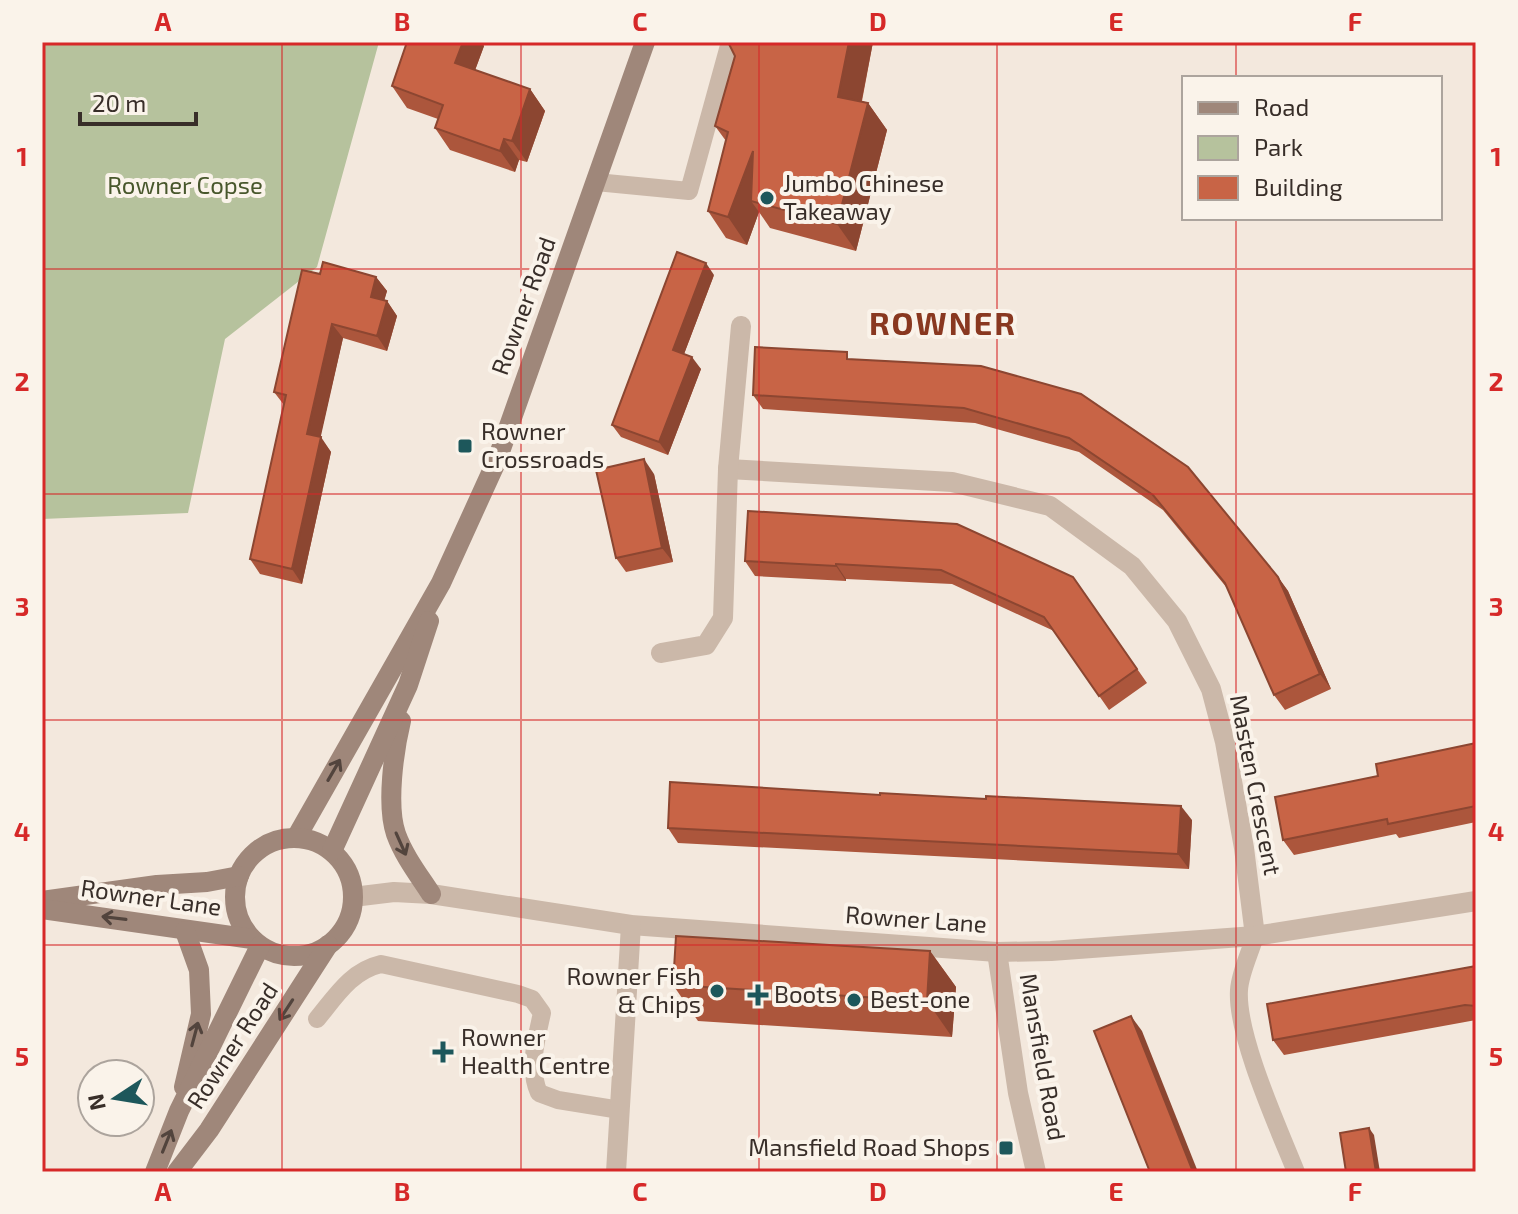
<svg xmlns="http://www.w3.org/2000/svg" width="1518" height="1214" viewBox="0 0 1518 1214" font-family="'Exo 2',sans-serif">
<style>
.green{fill:#b6c29d}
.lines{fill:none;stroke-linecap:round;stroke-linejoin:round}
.lane{stroke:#cbb8a9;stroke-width:18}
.street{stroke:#cbb8a9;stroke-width:20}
.secondary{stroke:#9f877a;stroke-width:20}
.wall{fill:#ac563c}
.shaded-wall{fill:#8c4631}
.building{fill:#c86446;stroke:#8c4631;stroke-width:2}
.oneway{stroke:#52443d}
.grid{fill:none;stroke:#d62828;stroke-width:2;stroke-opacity:0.55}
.poi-dot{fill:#1d575b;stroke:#faf3ea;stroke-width:3}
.labels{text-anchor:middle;stroke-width:8;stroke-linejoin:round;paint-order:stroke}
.poi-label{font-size:24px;fill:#382e29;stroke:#faf3ea;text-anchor:start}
.park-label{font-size:24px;fill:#48572c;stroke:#faf3ea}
.street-label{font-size:24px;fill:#382e29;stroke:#faf3ea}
.district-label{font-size:32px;font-weight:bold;letter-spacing:2px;fill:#893820;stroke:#faf3ea}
.neatline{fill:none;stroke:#d62828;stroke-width:3}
.grid-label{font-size:26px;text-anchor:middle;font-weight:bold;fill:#d62828}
</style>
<rect width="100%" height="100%" fill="#f3e8dd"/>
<path class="green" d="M 42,42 L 379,42 L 317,267 L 225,339 L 188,513 L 42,519 Z"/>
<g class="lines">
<g class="lane">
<path d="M 596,182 L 689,191 L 730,42"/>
<path d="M 1255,936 C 1250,953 1240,973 1239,990 C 1236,1035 1278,1127 1296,1172"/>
<path d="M 317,1019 C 336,996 351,971 381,964 L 518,994 L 532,999 L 542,1013 C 536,1040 528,1068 539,1093 L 558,1100 L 620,1110"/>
</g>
<g class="street">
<path d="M 728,469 L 952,482 L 1050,506 L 1132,566 L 1177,621 L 1211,689 L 1225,742 L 1244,848 L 1255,936"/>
<path d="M 661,653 L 706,645 L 723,618 L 728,469 L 741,326"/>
<path d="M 353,897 L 394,892 L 431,894 L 631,925 L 997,952 L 1051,951 L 1255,936 L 1476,901"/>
<path d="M 997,952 L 1018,1093 L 1036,1172"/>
<path d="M 616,1172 L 631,925"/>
</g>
<g class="secondary">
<path d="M 401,721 C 394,750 386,805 396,834 C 404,856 418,874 431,894"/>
<path d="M 296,838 L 441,583 L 497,460 L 645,42"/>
<circle cx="294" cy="897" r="59"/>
<path d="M 332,851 L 408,685 L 429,621"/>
<path d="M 42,901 L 157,885 L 207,882 L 239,876"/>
<path d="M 42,909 L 252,939"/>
<path d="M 184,1087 L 201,1014 L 199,970 L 185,931"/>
<path d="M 155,1172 L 179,1111 L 260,946"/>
<path d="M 177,1172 L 209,1130 L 328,945"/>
</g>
</g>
<g class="wall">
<path d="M 407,42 L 481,42 L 484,46 L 475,70 L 530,89 L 545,111 L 527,162 L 519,160 L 515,172 L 450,150 L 435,128 L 438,119 L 407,108 L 392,86 Z"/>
<path d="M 730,42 L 873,42 L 862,101 L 868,103 L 887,130 L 856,251 L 770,228 L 759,212 L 747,245 L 726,238 L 708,211 L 726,141 L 715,126 L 735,56 Z"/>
<path d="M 320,274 L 376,277 L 387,291 L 384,300 L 387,301 L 397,316 L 387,351 L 343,338 L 320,437 L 331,452 L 302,584 L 260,574 L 250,559 L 284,405 L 274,392 Z"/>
<path d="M 714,275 L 684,354 L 701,369 L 668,455 L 621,437 L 612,425 Z"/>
<path d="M 852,359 L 981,366 L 1278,577 L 1288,591 L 1331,689 L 1285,710 L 1274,695 L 1227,588 L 1163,510 L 1079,452 L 975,423 L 763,409 L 753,395 Z"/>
<path d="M 654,474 L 673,562 L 626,572 L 616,558 Z"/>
<path d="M 748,511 L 1073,577 L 1147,683 L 1109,710 L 1054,631 L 952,584 L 846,579 L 846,581 L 755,576 L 745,561 Z"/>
<path d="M 1476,743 L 1476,822 L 1399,838 L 1396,834 L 1294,855 L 1283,840 L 1378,776 Z"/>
<path d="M 880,795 L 986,799 L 1192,820 L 1189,869 L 678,843 L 668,828 Z"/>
<path d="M 930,951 L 956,987 L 952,1037 L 698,1021 L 673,985 Z"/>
<path d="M 1476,966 L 1476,1020 L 1284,1055 L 1273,1040 Z"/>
</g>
<g class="shaded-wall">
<path d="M 463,42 L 481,42 L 484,46 L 470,84 L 455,63 Z"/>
<path d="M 849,42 L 873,42 L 857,124 L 838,97 Z"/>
<path d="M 530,89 L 545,111 L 527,162 L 512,141 Z"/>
<path d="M 868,103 L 887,130 L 856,251 L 837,224 Z"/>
<path d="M 504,139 L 519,160 L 515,172 L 500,151 Z"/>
<path d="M 753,151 L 751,201 L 759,212 L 747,245 L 728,217 Z"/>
<path d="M 706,263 L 714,275 L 681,362 L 673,350 Z"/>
<path d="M 376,277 L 387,291 L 381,312 L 371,297 Z"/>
<path d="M 387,301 L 397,316 L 387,351 L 377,336 Z"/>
<path d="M 332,324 L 343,338 L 318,449 L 307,434 Z"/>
<path d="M 692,357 L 701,369 L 668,455 L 659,442 Z"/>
<path d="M 321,437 L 331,452 L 302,584 L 292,569 Z"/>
<path d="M 644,459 L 654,474 L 673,562 L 662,548 Z"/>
<path d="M 836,564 L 846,579 L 846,581 L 836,566 Z"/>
<path d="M 1278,577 L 1288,591 L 1331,689 L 1320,674 Z"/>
<path d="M 1181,806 L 1192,820 L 1189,869 L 1178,854 Z"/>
<path d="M 930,951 L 956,987 L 952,1037 L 927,1001 Z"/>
<path d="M 1131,1016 L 1142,1031 L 1198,1172 L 1193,1172 Z"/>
<path d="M 1369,1128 L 1374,1135 L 1380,1172 L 1376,1172 Z"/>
</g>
<g class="building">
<path d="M 407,42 L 463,42 L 455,63 L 530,89 L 512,141 L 504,139 L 500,151 L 435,128 L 443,105 L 392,86 Z"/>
<path d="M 730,42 L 849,42 L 838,97 L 868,103 L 837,224 L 751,201 L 753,151 L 728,217 L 708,211 L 728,132 L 715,126 L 735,56 L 729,44 Z"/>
<path d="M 677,252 L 706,263 L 673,350 L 692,357 L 659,442 L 612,425 Z"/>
<path d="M 323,262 L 376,277 L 371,297 L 387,301 L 377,336 L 332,324 L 307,434 L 321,437 L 292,569 L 250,559 L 286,395 L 274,392 L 302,270 L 320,274 Z"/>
<path d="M 755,347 L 847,352 L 847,359 L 981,366 L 1081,394 L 1188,467 L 1278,577 L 1320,674 L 1274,695 L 1225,583 L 1153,495 L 1069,438 L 964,408 L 753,395 Z"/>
<path d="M 644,459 L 662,548 L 616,558 L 596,470 Z"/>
<path d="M 748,511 L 957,524 L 1073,577 L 1137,669 L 1099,696 L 1044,617 L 941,570 L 836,564 L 836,566 L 745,561 Z"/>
<path d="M 1476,743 L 1476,806 L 1388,824 L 1387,819 L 1283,840 L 1275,797 L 1378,776 L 1376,764 Z"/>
<path d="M 670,782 L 880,795 L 880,793 L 986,799 L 986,796 L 1181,806 L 1178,854 L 668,828 Z"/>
<path d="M 676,936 L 930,951 L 927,1001 L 673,985 Z"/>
<path d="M 1476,966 L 1476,1006 L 1465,1005 L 1273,1040 L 1267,1004 Z"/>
<path d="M 1131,1016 L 1193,1172 L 1150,1172 L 1094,1031 Z"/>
<path d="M 1369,1128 L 1376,1172 L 1346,1172 L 1340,1133 Z"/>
</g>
<defs><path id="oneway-shaft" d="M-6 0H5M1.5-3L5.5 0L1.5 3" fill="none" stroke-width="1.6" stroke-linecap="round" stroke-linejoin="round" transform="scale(2)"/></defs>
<g class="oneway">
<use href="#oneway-shaft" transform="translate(334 770) rotate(-60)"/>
<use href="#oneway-shaft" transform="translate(401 844) rotate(66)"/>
<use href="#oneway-shaft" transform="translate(114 918) rotate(-173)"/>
<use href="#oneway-shaft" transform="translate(286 1010) rotate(123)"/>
<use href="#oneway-shaft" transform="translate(195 1034) rotate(-75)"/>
<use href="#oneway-shaft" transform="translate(167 1141) rotate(-68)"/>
</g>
<path class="grid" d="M 282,42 L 282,1172M 521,42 L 521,1172M 759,42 L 759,1172M 997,42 L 997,1172M 1236,42 L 1236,78M 1236,218 L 1236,1172M 42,269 L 1476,269M 42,494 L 1476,494M 42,720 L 1476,720M 42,945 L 1476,945"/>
<g class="poi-dot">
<circle cx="767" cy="198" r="8"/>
<rect x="457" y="438" width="16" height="16" rx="4"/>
<circle cx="717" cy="991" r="8"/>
<path d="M754 983h8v8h8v8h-8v8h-8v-8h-8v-8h8z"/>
<circle cx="854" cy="1000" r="8"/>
<path d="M439 1040h8v8h8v8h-8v8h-8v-8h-8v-8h8z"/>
<rect x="998" y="1140" width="16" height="16" rx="4"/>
</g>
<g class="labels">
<g class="poi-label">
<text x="783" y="192">Jumbo Chinese<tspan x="783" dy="28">Takeaway</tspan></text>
<text x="481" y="440">Rowner<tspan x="481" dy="28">Crossroads</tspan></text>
<text x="701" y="985" text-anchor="end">Rowner Fish<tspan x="701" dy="28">&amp; Chips</tspan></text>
<text x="774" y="1003">Boots</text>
<text x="870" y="1008">Best-one</text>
<text x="461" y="1046">Rowner<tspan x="461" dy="28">Health Centre</tspan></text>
<text x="990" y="1156" text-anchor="end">Mansfield Road Shops</text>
</g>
<g class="park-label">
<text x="185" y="194">Rowner Copse</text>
</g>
<g class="street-label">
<text transform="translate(524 306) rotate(-70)" y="8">Rowner Road</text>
<text transform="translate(1255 785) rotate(79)" y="8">Masten Crescent</text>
<text transform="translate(151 898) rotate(8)" y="8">Rowner Lane</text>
<text transform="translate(916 920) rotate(4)" y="8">Rowner Lane</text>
<text transform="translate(233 1046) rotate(-57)" y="8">Rowner Road</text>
<text transform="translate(1042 1057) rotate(80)" y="8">Mansfield Road</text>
</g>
<g class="district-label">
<text x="943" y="335">ROWNER</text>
</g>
</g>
<rect width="1518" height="1214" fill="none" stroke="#faf3ea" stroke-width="88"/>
<rect x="1182" y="76" width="260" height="144" fill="#faf3ea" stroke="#aca49d" stroke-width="2"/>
<rect x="1198" y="102" width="40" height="12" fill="#9f877a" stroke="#aca49d" stroke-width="2"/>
<text x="1254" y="116" font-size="24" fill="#382e29">Road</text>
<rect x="1198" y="136" width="40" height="24" fill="#b6c29d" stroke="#aca49d" stroke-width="2"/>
<text x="1254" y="156" font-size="24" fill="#382e29">Park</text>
<rect x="1198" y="176" width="40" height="24" fill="#c86446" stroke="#aca49d" stroke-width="2"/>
<text x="1254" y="196" font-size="24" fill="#382e29">Building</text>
<g transform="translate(116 1098) rotate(258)"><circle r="38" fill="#faf3ea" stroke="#aca49d" stroke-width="2"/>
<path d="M0-6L14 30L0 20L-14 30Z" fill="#1d575b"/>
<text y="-12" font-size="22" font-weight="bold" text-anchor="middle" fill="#382e29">N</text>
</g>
<path d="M80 112v12h116v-12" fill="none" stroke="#382e29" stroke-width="4"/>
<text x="92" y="112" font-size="24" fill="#382e29" stroke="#faf3ea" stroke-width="6" paint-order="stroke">20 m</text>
<rect x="44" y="44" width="1430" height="1126" class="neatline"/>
<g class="grid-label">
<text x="163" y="31">A</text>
<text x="402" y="31">B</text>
<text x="640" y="31">C</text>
<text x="878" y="31">D</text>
<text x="1116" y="31">E</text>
<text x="1355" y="31">F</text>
<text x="22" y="166">1</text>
<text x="1496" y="166">1</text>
<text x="22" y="391">2</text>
<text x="1496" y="391">2</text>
<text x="22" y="616">3</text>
<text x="1496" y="616">3</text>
<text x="22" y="841">4</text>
<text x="1496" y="841">4</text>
<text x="22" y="1066">5</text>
<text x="1496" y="1066">5</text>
<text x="163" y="1201">A</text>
<text x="402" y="1201">B</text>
<text x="640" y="1201">C</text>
<text x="878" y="1201">D</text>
<text x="1116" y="1201">E</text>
<text x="1355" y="1201">F</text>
</g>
</svg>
